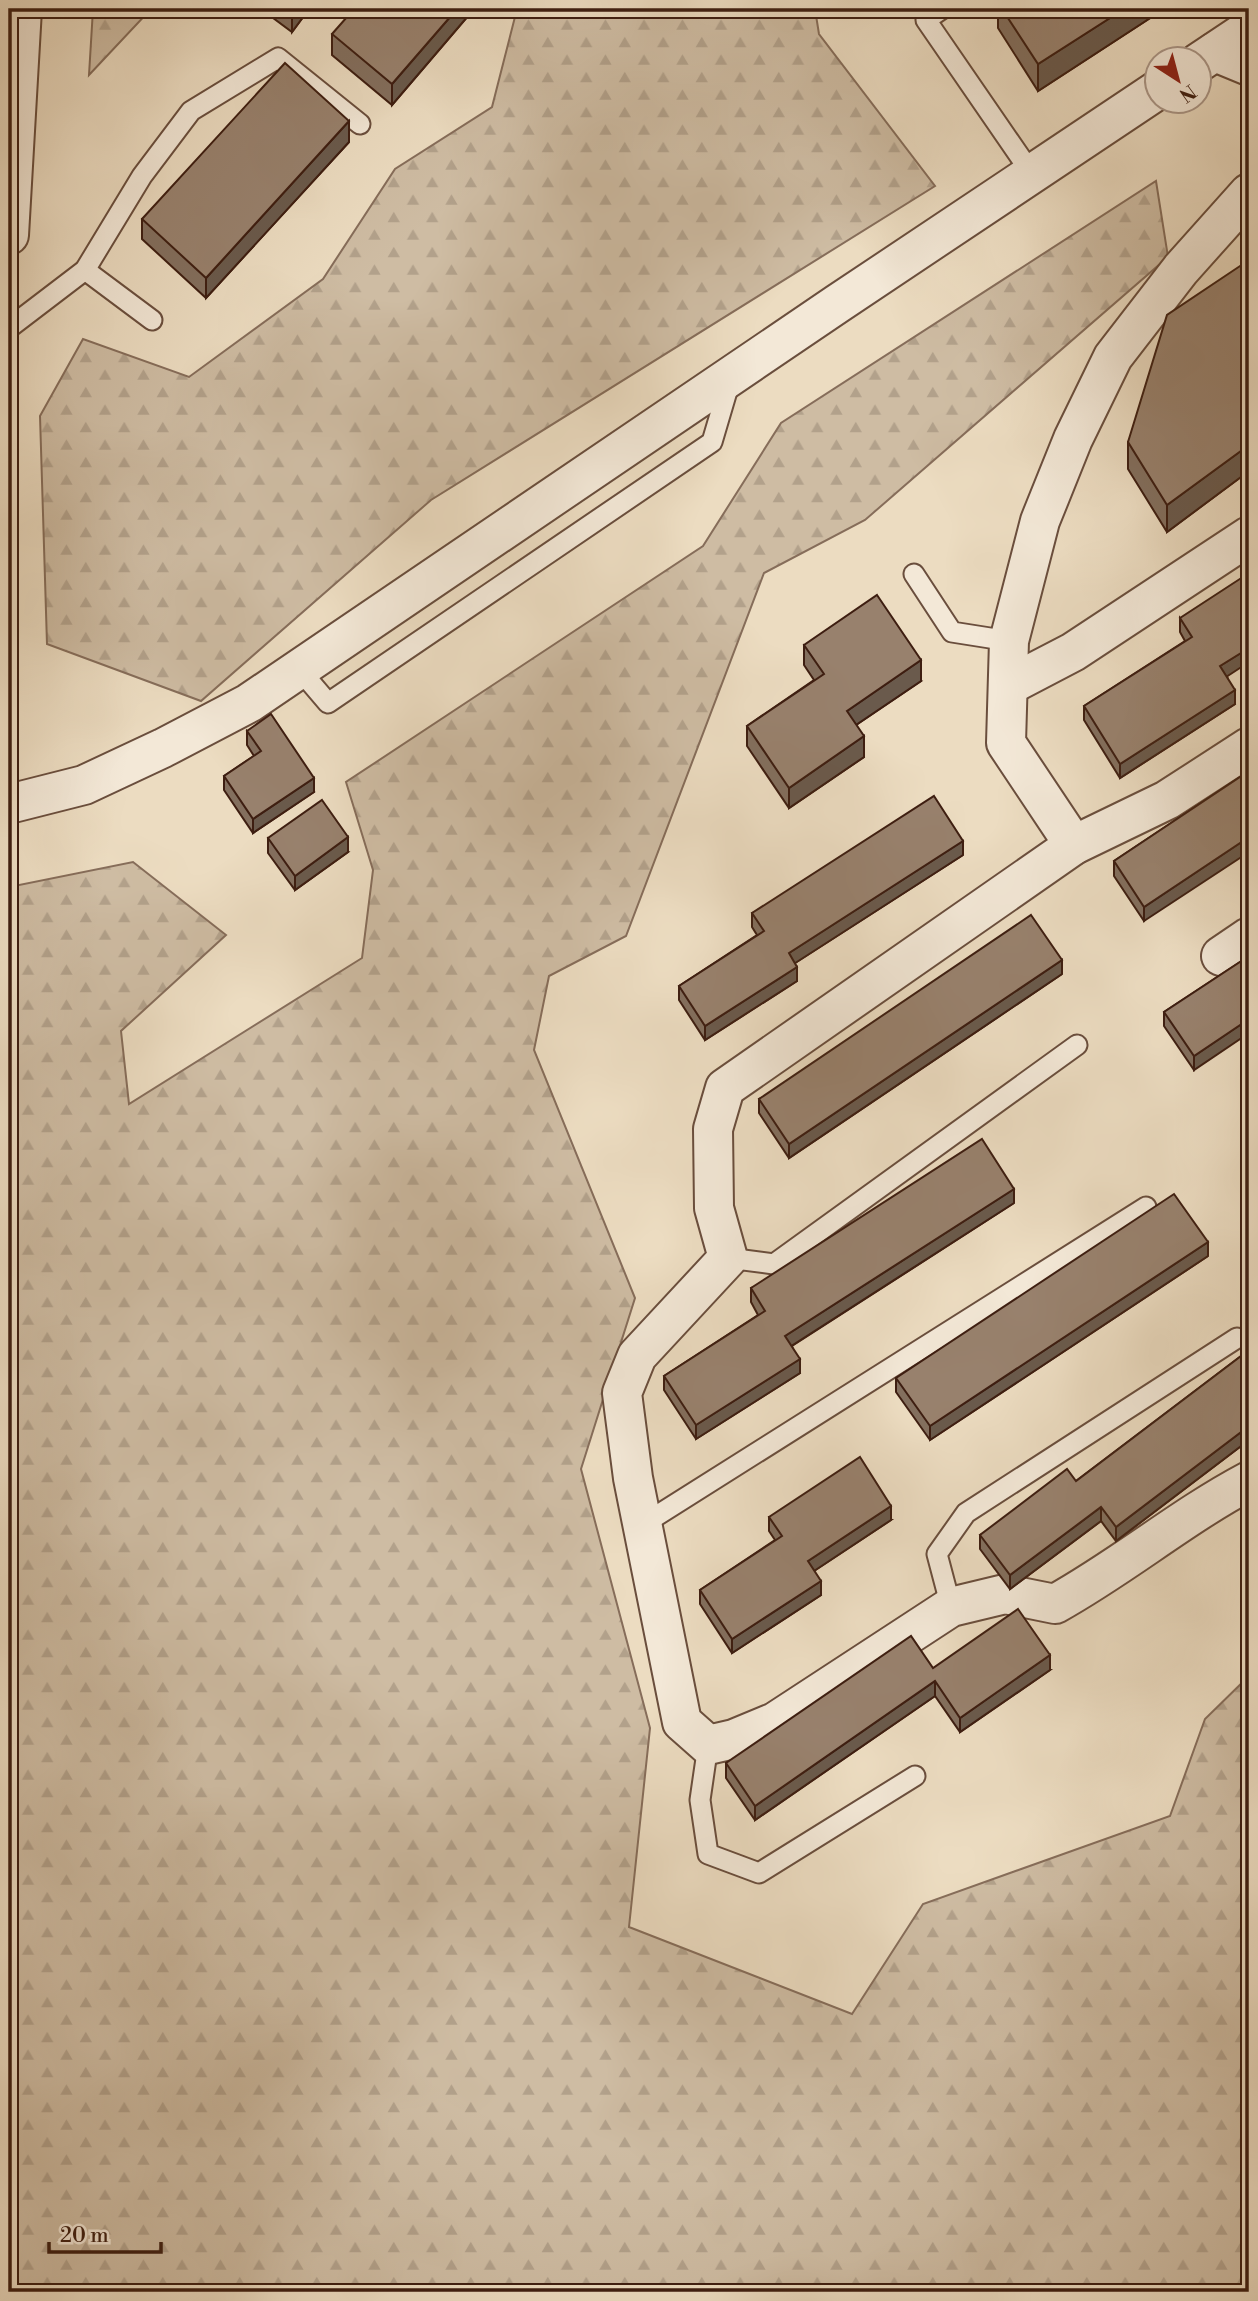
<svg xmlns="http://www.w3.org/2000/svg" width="1258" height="2301" viewBox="0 0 1258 2301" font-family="'Libre Bodoni',serif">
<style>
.forest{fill:url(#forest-firs);stroke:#866d5a;stroke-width:2}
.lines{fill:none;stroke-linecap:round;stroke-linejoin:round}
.service-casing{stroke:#6a4e3d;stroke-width:23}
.minor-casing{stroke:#6a4e3d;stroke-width:42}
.tertiary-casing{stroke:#6a4e3d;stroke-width:42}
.service{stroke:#f3e8d7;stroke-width:19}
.minor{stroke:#f3e8d7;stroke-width:38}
.tertiary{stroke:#f3e8d7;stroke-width:38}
.wall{fill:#836f5e;stroke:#3e1e11;stroke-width:2}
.shaded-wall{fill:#6a5a4c;stroke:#3e1e11;stroke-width:2}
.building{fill:#98816d;stroke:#3e1e11;stroke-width:2}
</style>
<defs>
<pattern id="forest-firs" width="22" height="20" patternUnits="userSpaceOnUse" patternTransform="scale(1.75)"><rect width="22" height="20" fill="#cebca3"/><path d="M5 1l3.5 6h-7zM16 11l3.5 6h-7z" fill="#b2a18b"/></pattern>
</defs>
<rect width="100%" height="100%" fill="#ecdcc1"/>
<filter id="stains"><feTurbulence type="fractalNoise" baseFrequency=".00286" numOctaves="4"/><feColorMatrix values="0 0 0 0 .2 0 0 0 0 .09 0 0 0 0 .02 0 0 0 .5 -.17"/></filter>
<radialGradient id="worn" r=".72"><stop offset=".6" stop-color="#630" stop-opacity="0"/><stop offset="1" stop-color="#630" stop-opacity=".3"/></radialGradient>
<g class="forest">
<path d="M 93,9 L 151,9 L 89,75 Z"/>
<path d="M 517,9 L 815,9 L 819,34 L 935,186 L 431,500 L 201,701 L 47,644 L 40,416 L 83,339 L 189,377 L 323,279 L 395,169 L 492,107 Z"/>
<path d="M 1156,181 L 1168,257 L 865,520 L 764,573 L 626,936 L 549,976 L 534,1050 L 635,1298 L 581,1469 L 650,1728 L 629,1927 L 852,2014 L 923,1904 L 1170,1816 L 1205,1719 L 1249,1676 L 1249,2292 L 9,2292 L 9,887 L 133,862 L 226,935 L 121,1031 L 129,1104 L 362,958 L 373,870 L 346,782 L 703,546 L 781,423 Z"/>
</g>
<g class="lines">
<g class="service-casing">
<g id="service">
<path d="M 942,9 L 926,20 L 1032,174"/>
<path d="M 85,270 L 152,320"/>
<path d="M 9,328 L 85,270 L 142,176 L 191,111 L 278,58 L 360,124"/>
<path d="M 914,574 L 952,632 L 1009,641"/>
<path d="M 299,669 L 328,703 L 712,442 L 730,381"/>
<path d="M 728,1258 L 774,1264 L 1077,1045"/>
<path d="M 642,1525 L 1146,1207"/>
<path d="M 951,1607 L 937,1554 L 966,1513 L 1237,1338"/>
<path d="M 708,1745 L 700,1800 L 708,1854 L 759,1873 L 915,1776"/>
</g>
</g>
<g class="minor-casing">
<g id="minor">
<path d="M 1215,52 L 1249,66"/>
<path d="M 9,235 L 22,9"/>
<path d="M 1008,686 L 1073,652 L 1249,536"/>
<path d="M 1249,747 L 1167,800 L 1074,845 L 725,1088 L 713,1129 L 714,1208 L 728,1258 L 637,1356 L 622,1393 L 633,1478 L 682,1722 L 708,1745 L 734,1739 L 775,1722 L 951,1607 L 1005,1594 L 1055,1604 C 1122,1567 1181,1517 1249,1481"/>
<path d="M 1074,845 L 1006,743 L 1009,641 L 1040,521 L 1073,439 L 1113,357 L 1181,269 L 1249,193"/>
<path d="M 1221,956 L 1249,937"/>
</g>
</g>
<g class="tertiary-casing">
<g id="tertiary">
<path d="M 1198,63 L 1249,29"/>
<path d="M 9,804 L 84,785 L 163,748 L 249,703 L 837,304 L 1156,91"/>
</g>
</g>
<use href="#service" class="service"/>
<use href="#minor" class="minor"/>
<use href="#tertiary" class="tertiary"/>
</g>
<g class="wall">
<path d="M 261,9 L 309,9 L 292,32 Z"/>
<path d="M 474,9 L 392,105 L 332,55 L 332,34 Z"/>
<path d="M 998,9 L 1164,9 L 1038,91 L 998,28 Z"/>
<path d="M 349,142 L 206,298 L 142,239 L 142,219 Z"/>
<path d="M 1249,260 L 1249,471 L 1167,532 L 1128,469 L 1128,442 Z"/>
<path d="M 1180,618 L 1227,676 L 1235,704 L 1120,778 L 1084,720 L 1084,706 L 1185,641 L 1180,632 Z"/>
<path d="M 804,645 L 921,681 L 856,725 L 864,757 L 789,808 L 747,746 L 747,726 L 814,680 L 804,665 Z"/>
<path d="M 247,731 L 314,792 L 253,833 L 224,790 L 224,776 L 254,756 L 247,745 Z"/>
<path d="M 1249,771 L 1144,921 L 1114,876 L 1114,861 Z"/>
<path d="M 268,838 L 348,852 L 295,890 L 268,853 Z"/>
<path d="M 963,855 L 795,963 L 797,981 L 705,1040 L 679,1000 L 679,986 L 757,935 L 752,927 L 752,913 Z"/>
<path d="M 1249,956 L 1194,1070 L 1164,1026 L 1164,1012 Z"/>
<path d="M 1062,974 L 789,1158 L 759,1113 L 759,1099 Z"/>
<path d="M 1014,1203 L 792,1346 L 800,1373 L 696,1439 L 664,1390 L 664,1376 L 758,1315 L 751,1302 L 751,1288 Z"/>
<path d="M 1208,1256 L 930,1440 L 896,1392 L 896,1378 Z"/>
<path d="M 1249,1350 L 1249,1440 L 1116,1541 L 1101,1521 L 1010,1589 L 980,1549 L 980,1535 L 1076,1481 Z"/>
<path d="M 769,1517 L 891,1520 L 814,1571 L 821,1595 L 732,1653 L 700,1604 L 700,1590 L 775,1540 L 769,1531 Z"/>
<path d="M 933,1668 L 1050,1670 L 960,1732 L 935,1696 L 755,1820 L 726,1778 L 726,1763 Z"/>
</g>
<g class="shaded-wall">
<path d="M 298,9 L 309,9 L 292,32 L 292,18 Z"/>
<path d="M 457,9 L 474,9 L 392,105 L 392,84 Z"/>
<path d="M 1124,9 L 1164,9 L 1038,91 L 1038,64 Z"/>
<path d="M 349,121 L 349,142 L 206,298 L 206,278 Z"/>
<path d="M 1249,445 L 1249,471 L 1167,532 L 1167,505 Z"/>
<path d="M 1249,648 L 1249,662 L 1220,681 L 1220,666 Z"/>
<path d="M 921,660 L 921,681 L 847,731 L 847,711 Z"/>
<path d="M 1235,690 L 1235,704 L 1120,778 L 1120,764 Z"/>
<path d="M 864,736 L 864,757 L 789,808 L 789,788 Z"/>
<path d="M 314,778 L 314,792 L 253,833 L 253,819 Z"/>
<path d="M 348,837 L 348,852 L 295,890 L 295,876 Z"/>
<path d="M 1249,837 L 1249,852 L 1144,921 L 1144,907 Z"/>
<path d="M 963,841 L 963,855 L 789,967 L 789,953 Z"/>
<path d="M 1062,960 L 1062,974 L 789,1158 L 789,1144 Z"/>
<path d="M 797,967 L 797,981 L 705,1040 L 705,1026 Z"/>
<path d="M 1249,1019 L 1249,1033 L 1194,1070 L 1194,1056 Z"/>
<path d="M 1014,1189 L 1014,1203 L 785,1350 L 785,1336 Z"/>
<path d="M 1208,1242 L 1208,1256 L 930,1440 L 930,1426 Z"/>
<path d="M 800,1359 L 800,1373 L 696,1439 L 696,1425 Z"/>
<path d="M 1249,1426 L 1249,1440 L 1116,1541 L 1116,1527 Z"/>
<path d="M 891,1506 L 891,1520 L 808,1575 L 808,1561 Z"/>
<path d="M 1101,1507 L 1101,1521 L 1010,1589 L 1010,1575 Z"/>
<path d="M 821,1581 L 821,1595 L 732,1653 L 732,1639 Z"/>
<path d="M 1050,1655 L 1050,1670 L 960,1732 L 960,1718 Z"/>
<path d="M 935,1681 L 935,1696 L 755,1820 L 755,1806 Z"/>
</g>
<g class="building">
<path d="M 280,9 L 298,9 L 292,18 Z"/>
<path d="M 354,9 L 457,9 L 392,84 L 332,34 Z"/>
<path d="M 1002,9 L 1124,9 L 1038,64 Z"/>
<path d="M 285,63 L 349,121 L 206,278 L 142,219 Z"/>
<path d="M 1249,260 L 1249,445 L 1167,505 L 1128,442 L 1167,315 Z"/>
<path d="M 1249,573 L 1249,648 L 1220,666 L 1235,690 L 1120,764 L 1084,706 L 1192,637 L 1180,618 Z"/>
<path d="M 877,595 L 921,660 L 847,711 L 864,736 L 789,788 L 747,726 L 824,674 L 804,645 Z"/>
<path d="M 271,714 L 314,778 L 253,819 L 224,776 L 261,751 L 247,731 Z"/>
<path d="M 1249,771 L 1249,837 L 1144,907 L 1114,861 Z"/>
<path d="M 934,796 L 963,841 L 789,953 L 797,967 L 705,1026 L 679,986 L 764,931 L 752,913 Z"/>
<path d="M 322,800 L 348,837 L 295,876 L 268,838 Z"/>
<path d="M 1031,915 L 1062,960 L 789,1144 L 759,1099 Z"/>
<path d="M 1249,956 L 1249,1019 L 1194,1056 L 1164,1012 Z"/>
<path d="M 982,1139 L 1014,1189 L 785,1336 L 800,1359 L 696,1425 L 664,1376 L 765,1311 L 751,1288 Z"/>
<path d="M 1174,1194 L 1208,1242 L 930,1426 L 896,1378 Z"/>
<path d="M 1249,1350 L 1249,1426 L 1116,1527 L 1101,1507 L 1010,1575 L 980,1535 L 1067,1469 L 1076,1481 Z"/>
<path d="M 860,1457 L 891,1506 L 808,1561 L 821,1581 L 732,1639 L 700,1590 L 782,1536 L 769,1517 Z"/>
<path d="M 1018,1609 L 1050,1655 L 960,1718 L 935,1681 L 755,1806 L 726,1763 L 911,1636 L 933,1668 Z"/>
</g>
<rect width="1258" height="2301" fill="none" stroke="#ecdcc1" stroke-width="35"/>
<rect x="10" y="10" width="1237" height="2280" fill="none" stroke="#3e1e11" stroke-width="3.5"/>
<rect x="18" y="18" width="1223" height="2266" fill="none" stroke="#3e1e11" stroke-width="2"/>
<g transform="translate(1178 80) rotate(144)"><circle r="33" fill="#f3e8d7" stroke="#ab9788" stroke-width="2"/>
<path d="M0-5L12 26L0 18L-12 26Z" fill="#8f2418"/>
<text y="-10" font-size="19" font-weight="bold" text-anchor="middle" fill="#3e1e11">N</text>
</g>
<path d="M49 2242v10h112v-10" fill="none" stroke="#3e1e11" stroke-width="3.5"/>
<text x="60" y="2242" font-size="21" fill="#3e1e11" stroke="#f3e8d7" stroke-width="5" paint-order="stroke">20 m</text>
<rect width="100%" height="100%" filter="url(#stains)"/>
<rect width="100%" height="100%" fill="url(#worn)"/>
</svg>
